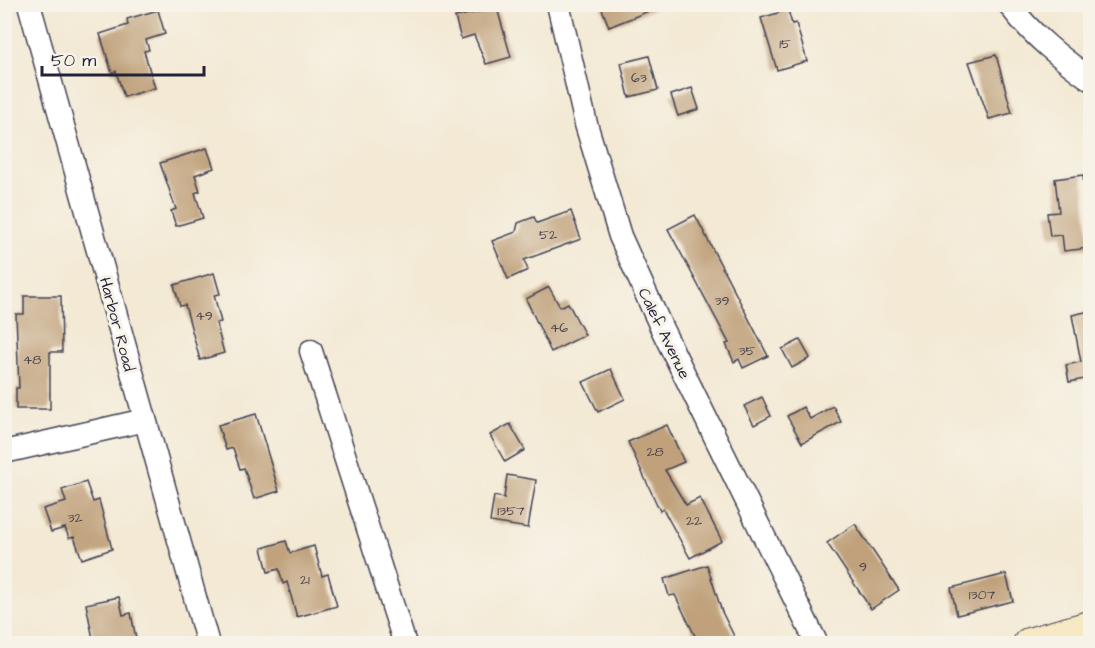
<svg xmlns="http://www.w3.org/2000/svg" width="1095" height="648" viewBox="0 0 1095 648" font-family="'Architects Daughter',sans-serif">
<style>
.building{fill:#c0a17c}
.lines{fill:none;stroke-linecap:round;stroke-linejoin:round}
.street-casing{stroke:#414052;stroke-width:25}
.secondary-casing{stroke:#414052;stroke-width:34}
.street{stroke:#fff;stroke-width:22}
.secondary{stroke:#f6e9c3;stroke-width:32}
.labels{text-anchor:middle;stroke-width:6;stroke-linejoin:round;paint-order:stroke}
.number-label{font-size:14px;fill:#4a424b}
.street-label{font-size:16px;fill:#22223b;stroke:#f7f3e8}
</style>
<rect width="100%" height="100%" fill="#f7f3e8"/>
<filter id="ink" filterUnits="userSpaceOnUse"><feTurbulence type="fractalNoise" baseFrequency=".0167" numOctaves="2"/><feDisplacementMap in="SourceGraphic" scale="12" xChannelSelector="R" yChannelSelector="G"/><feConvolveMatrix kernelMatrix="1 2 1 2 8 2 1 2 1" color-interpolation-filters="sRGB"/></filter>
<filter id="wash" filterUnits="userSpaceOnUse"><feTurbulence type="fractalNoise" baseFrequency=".008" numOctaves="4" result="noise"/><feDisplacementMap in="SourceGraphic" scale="24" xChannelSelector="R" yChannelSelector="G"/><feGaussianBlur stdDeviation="1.35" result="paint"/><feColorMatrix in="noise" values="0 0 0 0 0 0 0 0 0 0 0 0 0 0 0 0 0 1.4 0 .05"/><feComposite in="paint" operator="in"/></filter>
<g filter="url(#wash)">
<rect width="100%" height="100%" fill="#f3e9d4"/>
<g id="blocks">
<g class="building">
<path d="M 600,4 L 664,4 L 664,5 L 609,27 Z"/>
<path d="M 497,8 L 511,57 L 486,64 L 474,35 L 461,39 L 455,17 Z"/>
<path d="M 158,10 L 165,34 L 146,40 L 149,50 L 144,51 L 155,88 L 124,97 L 116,71 L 112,73 L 100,34 L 128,25 L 127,19 Z"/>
<path d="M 788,10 L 792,24 L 796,23 L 807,61 L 777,70 L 761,18 Z"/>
<path d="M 996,55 L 1012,113 L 989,119 L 969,62 Z"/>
<path d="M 649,56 L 658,90 L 629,97 L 621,63 Z"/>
<path d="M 692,88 L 699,109 L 678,116 L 671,95 Z"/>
<path d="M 207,148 L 214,168 L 195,175 L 200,191 L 195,193 L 203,218 L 176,226 L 171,211 L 176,209 L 160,163 Z"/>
<path d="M 1083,175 L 1090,248 L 1064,251 L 1062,235 L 1050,236 L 1047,213 L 1059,212 L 1055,179 Z"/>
<path d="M 571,211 L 581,239 L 524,260 L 528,270 L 508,279 L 492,241 L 516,232 L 518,223 L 534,217 L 537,223 Z"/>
<path d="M 695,215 L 768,356 L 743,368 L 739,359 L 734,362 L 726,344 L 729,343 L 668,229 Z"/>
<path d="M 214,273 L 220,294 L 214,295 L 221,322 L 216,323 L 224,353 L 200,360 L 185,305 L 180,306 L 174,285 Z"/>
<path d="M 549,287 L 560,307 L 568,303 L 585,335 L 551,352 L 526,299 Z"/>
<path d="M 24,296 L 61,296 L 62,352 L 50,352 L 50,409 L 16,409 L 16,388 L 19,388 L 16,314 L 24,314 Z"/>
<path d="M 1090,311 L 1090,378 L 1069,382 L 1066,365 L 1081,362 L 1072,315 Z"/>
<path d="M 800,340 L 810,358 L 792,368 L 782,349 Z"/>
<path d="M 611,369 L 625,399 L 598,412 L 583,382 Z"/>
<path d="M 762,397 L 771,416 L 754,425 L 744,406 Z"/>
<path d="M 833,406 L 841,422 L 802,443 L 787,416 L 803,407 L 810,419 Z"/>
<path d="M 256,414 L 279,491 L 254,499 L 244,468 L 240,469 L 233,448 L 226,450 L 218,425 Z"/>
<path d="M 510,424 L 525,450 L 505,462 L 490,435 Z"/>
<path d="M 667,425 L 684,462 L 665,470 L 686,505 L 700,498 L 722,541 L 690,558 L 663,509 L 660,511 L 628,442 Z"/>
<path d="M 507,475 L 536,480 L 528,528 L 490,522 L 494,496 L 504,498 Z"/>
<path d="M 86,482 L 93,502 L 99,500 L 112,549 L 82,559 L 74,537 L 69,538 L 65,528 L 51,532 L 43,509 L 66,502 L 62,490 Z"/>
<path d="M 855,524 L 899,590 L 871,609 L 827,543 Z"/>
<path d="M 286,541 L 290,553 L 314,546 L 322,576 L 328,574 L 337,606 L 297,617 L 287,582 L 283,584 L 279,569 L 268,572 L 262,548 Z"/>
<path d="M 707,565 L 722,612 L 734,636 L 719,644 L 699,644 L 675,595 L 669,596 L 664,579 Z"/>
<path d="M 1006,574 L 1013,601 L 957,615 L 951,588 Z"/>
<path d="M 119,597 L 123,615 L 131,613 L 137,644 L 94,644 L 86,604 Z"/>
</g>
</g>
</g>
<g filter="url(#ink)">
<use href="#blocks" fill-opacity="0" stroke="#414052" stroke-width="1.5"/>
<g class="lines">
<g class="street-casing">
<g id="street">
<path d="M 29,4 L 208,644"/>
<path d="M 558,4 L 586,124 L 620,236 L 662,329 L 817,644"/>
<path d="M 1009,4 C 1031,35 1060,57 1090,79"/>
<path d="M 311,351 L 405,644"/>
<path d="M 4,452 L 145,420"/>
</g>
</g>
<g class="secondary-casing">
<path id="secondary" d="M 1029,644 L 1090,627"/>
</g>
<use href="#street" class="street"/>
<use href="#secondary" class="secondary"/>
</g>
</g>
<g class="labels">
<g class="number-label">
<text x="785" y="48">15</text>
<text x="639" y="82">63</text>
<text x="548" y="239">52</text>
<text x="722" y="305">39</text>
<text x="204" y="320">49</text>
<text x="559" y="332">46</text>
<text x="747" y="355">35</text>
<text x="32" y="364">48</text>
<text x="655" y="456">28</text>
<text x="511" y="515">1357</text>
<text x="75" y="522">32</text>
<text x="694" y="525">22</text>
<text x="863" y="571">9</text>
<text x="305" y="584">21</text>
<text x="982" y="599">1307</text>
</g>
<g class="street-label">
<text transform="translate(118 324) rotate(75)" y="6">Harbor Road</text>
<text transform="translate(665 333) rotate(64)" y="6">Calef Avenue</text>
</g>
</g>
<rect width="1095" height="648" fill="none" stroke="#f7f3e8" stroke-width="24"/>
<path d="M42 66v9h162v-9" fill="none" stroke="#22223b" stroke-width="3"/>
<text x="51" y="66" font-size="18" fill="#22223b" stroke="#f7f3e8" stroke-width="4.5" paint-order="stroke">50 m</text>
</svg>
